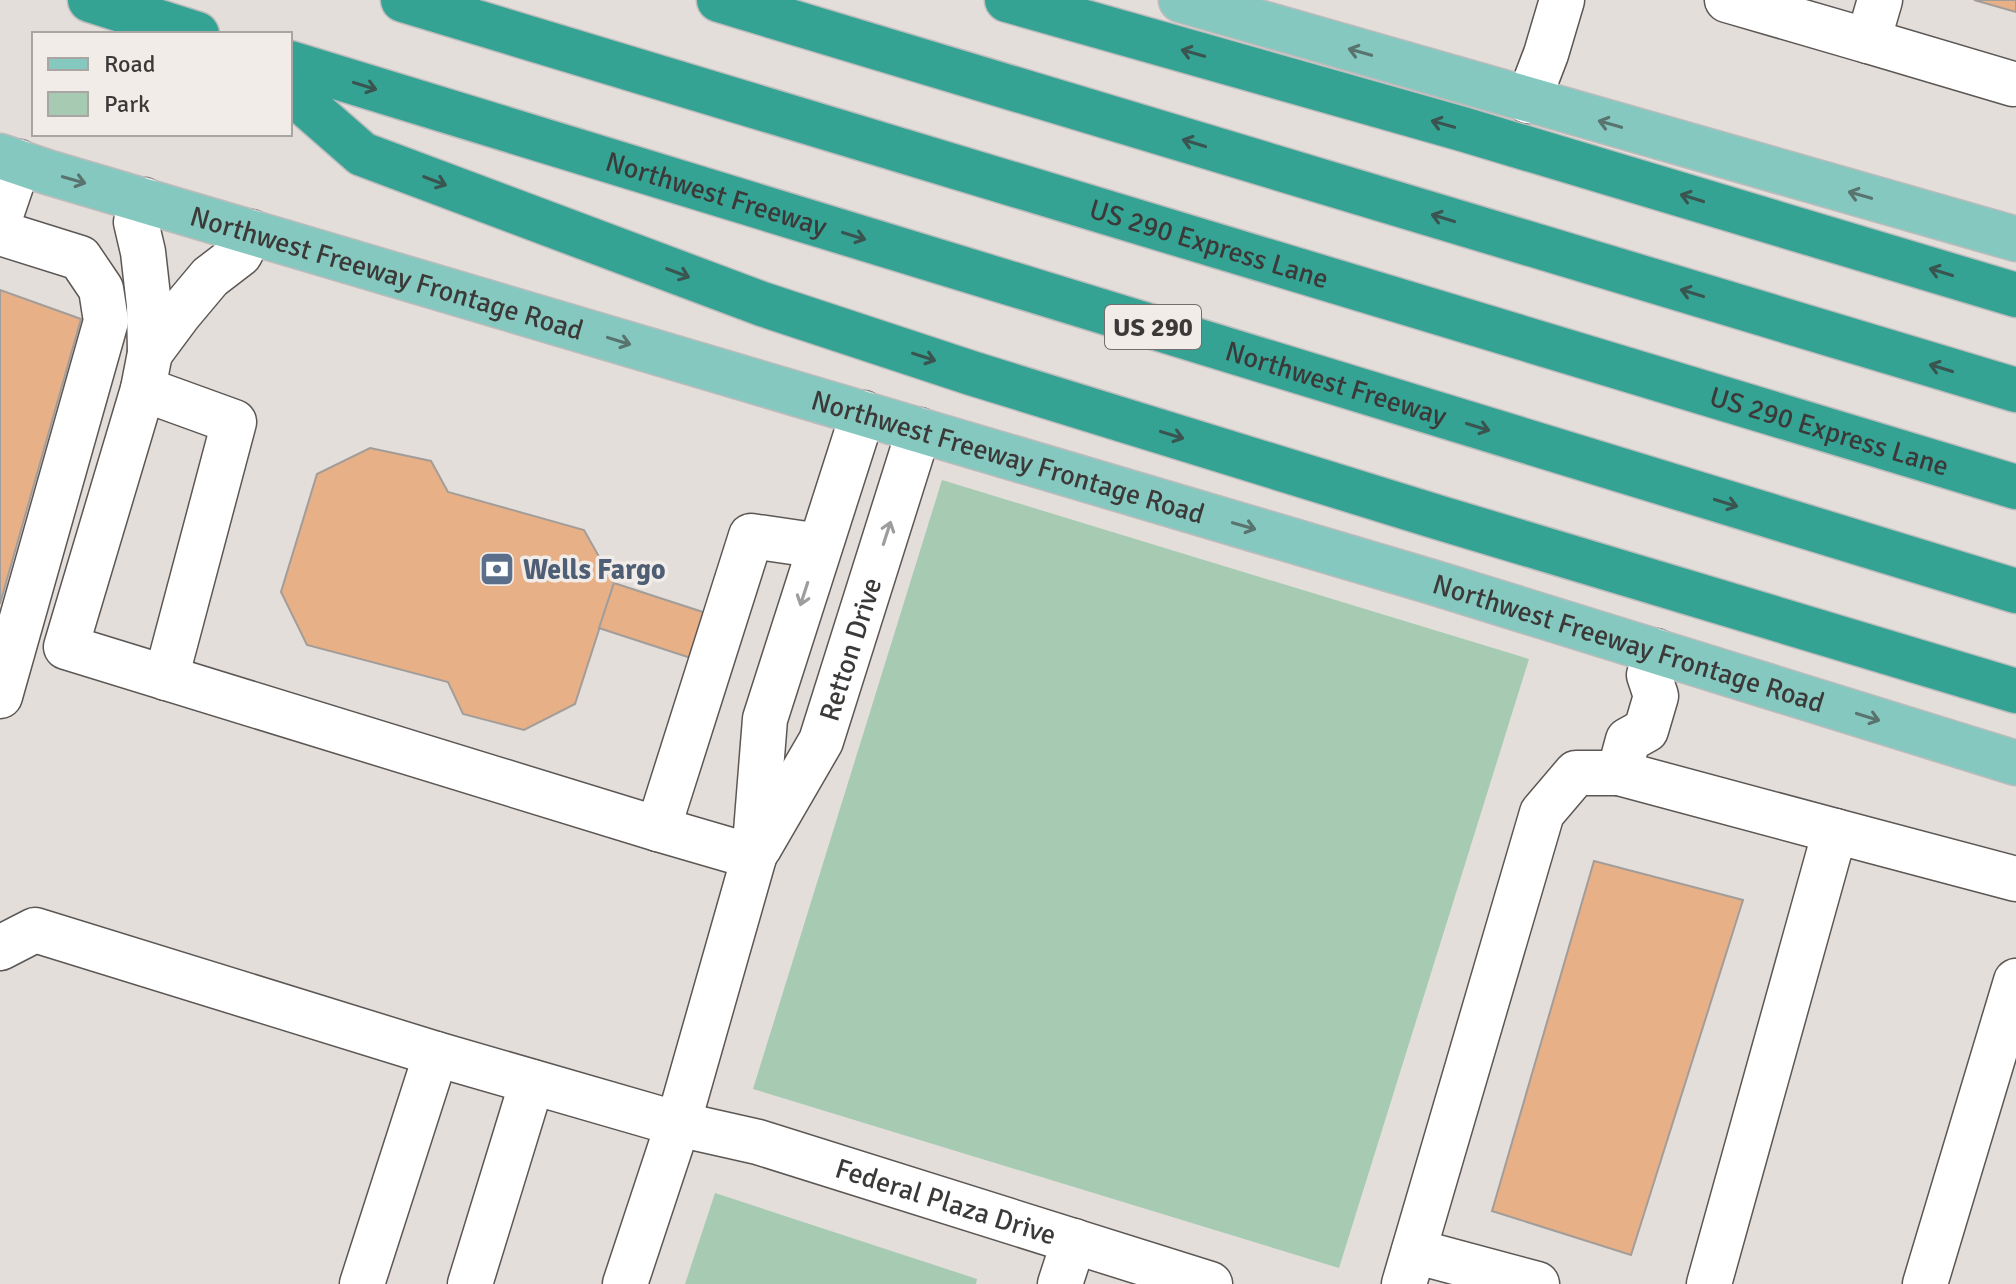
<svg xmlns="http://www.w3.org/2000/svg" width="2016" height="1284" viewBox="0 0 2016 1284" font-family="Signika,sans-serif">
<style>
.green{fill:#a6cab2}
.building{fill:#e7b087;stroke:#a39d9a;stroke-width:2}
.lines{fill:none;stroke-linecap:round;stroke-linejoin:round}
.minor-casing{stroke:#5c5754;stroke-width:47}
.major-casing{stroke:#bdbcbc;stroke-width:47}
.highway-casing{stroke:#bdbcbc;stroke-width:47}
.minor{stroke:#fff;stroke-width:44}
.major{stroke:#85c8bf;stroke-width:44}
.highway{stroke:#34a394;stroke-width:44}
.oneway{stroke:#59736f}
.oneway2{stroke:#3a5450}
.oneway3{stroke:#9e9c9c}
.labels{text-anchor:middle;stroke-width:7;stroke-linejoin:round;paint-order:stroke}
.shield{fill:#f1ece8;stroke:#726f6e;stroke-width:2}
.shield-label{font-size:26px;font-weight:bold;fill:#3c3a39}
.street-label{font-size:28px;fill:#3c3a39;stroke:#f1ece8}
.service-label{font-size:28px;font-weight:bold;fill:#4e5e75;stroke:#f1ece8;text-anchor:start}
</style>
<rect width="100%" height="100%" fill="#e4deda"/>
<g class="green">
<path d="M 942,480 L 1529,659 L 1339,1268 L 753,1089 Z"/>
<path d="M 715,1193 L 977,1279 L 976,1284 L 685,1284 Z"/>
</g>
<g class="building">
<path d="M 1974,0 L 2016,0 L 2016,12 Z"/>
<path d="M 0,290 L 81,319 L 0,604 Z"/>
<path d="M 370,448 L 431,461 L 448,492 L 584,530 L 614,583 L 575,704 L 524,730 L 463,714 L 448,682 L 307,645 L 281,592 L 317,474 Z"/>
<path d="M 614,583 L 718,617 L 703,662 L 599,628 Z"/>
<path d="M 1594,861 L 1743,900 L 1631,1255 L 1492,1211 Z"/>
</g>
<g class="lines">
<g class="minor-casing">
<g id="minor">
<path d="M 1727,0 L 1868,41 L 1880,0"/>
<path d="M 1868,41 L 2013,84"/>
<path d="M 1528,101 L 1546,54 L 1562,0"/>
<path d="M 144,200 L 136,222 L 143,252 L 149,305 L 150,353 L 143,389 L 66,647 L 658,829 L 754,857"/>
<path d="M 0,218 L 19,162"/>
<path d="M 0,233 L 80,258 L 101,289 L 106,321 L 0,696"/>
<path d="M 150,353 L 179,314 L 210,277 L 240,254 L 251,232"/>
<path d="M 143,389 L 234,422 L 166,678"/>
<path d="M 1619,773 L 1835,831"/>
<path d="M 658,829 L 751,536 L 820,546"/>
<path id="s1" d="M 759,848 L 821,741 L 919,430"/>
<path id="s2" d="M 0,948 L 35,930 L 436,1054 L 678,1124 L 758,1142 L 1210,1284"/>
<path d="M 1414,1251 L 1537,1284"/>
<path d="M 362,1284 L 436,1054"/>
<path d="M 470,1284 L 532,1082"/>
<path d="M 625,1284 L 678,1124 L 754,857 L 765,719 L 863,413"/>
<path d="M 1060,1284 L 1074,1241"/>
<path d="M 1404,1284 L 1542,813 L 1576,773 L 1619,773 L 1628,740 L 1646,730 L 1656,696 L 1649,675 L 1656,651"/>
<path d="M 1709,1284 L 1835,831 L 2016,879"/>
<path d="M 1925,1284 L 2016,981"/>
</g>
</g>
<g class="major-casing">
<g id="major">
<path d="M 1181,0 L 2016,239"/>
<path id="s3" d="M 0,156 L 47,172 L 1432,582 L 2016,763"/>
</g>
</g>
<g class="highway-casing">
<g id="highway">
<path d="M 90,0 L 197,34"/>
<path id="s4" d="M 403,0 L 2016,487"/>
<path d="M 719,0 L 2016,390"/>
<path d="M 1007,0 L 1462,129 L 2016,295"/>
<path id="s5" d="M 290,63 L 2016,591"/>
<path d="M 290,91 L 362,154 L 762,304 L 971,373 L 1437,517 L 2016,691"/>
</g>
</g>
<use href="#minor" class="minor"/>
<use href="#major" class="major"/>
<use href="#highway" class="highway"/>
</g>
<defs><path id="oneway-shaft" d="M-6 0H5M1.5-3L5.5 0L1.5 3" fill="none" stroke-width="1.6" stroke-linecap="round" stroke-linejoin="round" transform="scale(2)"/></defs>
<g class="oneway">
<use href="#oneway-shaft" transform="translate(1360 52) rotate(-164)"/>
<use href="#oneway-shaft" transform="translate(1610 124) rotate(-164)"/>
<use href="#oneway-shaft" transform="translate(74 180) rotate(16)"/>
<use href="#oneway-shaft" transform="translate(1860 195) rotate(-164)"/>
<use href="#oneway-shaft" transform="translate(619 341) rotate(17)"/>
<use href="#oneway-shaft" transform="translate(1244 526) rotate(16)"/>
<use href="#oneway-shaft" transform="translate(1868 717) rotate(17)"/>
</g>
<g class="oneway2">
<use href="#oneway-shaft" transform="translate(1193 53) rotate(-164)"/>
<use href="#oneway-shaft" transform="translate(365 86) rotate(17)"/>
<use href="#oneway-shaft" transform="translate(1443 124) rotate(-164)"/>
<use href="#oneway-shaft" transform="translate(1194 143) rotate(-163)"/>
<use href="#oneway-shaft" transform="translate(435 181) rotate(21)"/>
<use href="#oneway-shaft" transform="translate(1692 198) rotate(-163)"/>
<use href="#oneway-shaft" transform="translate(1443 218) rotate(-163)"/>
<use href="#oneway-shaft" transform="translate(854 236) rotate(17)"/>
<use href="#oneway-shaft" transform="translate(1941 272) rotate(-163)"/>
<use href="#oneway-shaft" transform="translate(678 273) rotate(21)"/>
<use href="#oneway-shaft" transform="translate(1692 293) rotate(-163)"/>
<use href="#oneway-shaft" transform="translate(924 357) rotate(18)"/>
<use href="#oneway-shaft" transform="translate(1941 368) rotate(-163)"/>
<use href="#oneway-shaft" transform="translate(1478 427) rotate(17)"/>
<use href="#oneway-shaft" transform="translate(1172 435) rotate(17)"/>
<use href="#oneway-shaft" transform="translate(1726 503) rotate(17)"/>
</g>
<g class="oneway3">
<use href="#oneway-shaft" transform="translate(887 533) rotate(-72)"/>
<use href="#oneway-shaft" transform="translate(804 594) rotate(108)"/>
</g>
<defs>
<g id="bank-square" transform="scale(1.8)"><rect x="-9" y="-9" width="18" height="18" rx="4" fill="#5c6f8a" stroke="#f1ece8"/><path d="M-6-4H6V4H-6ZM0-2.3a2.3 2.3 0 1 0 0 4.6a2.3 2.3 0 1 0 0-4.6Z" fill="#fff"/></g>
</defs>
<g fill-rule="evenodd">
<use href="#bank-square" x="497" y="569"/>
</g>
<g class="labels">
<rect class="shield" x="1105" y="305" width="96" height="44" rx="6"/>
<g class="shield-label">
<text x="1153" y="336">US 290</text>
</g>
<g class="street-label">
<text dy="10" stroke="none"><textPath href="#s5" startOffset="446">Northwest Freeway</textPath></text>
<text dy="10" stroke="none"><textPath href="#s4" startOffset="842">US 290 Express Lane</textPath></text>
<text dy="10" stroke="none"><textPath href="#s3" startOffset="404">Northwest Freeway Frontage Road</textPath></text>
<text dy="10" stroke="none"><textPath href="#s5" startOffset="1094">Northwest Freeway</textPath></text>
<text dy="10" stroke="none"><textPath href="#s4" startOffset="1490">US 290 Express Lane</textPath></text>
<text dy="10" stroke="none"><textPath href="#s3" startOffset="1052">Northwest Freeway Frontage Road</textPath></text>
<text dy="10" stroke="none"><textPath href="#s3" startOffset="1700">Northwest Freeway Frontage Road</textPath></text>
<text dy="10" stroke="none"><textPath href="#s1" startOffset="220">Retton Drive</textPath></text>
<text dy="10" stroke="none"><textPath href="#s2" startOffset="990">Federal Plaza Drive</textPath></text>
</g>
<g class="service-label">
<text x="523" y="579">Wells Fargo</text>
</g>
</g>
<rect x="32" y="32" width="260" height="104" fill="#f1ece8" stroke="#a9a5a2" stroke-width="2"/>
<rect x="48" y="58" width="40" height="12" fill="#85c8bf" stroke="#a9a5a2" stroke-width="2"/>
<text x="104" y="72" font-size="24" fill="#3c3a39">Road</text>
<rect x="48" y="92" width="40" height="24" fill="#a6cab2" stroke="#a9a5a2" stroke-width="2"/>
<text x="104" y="112" font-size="24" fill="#3c3a39">Park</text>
</svg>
